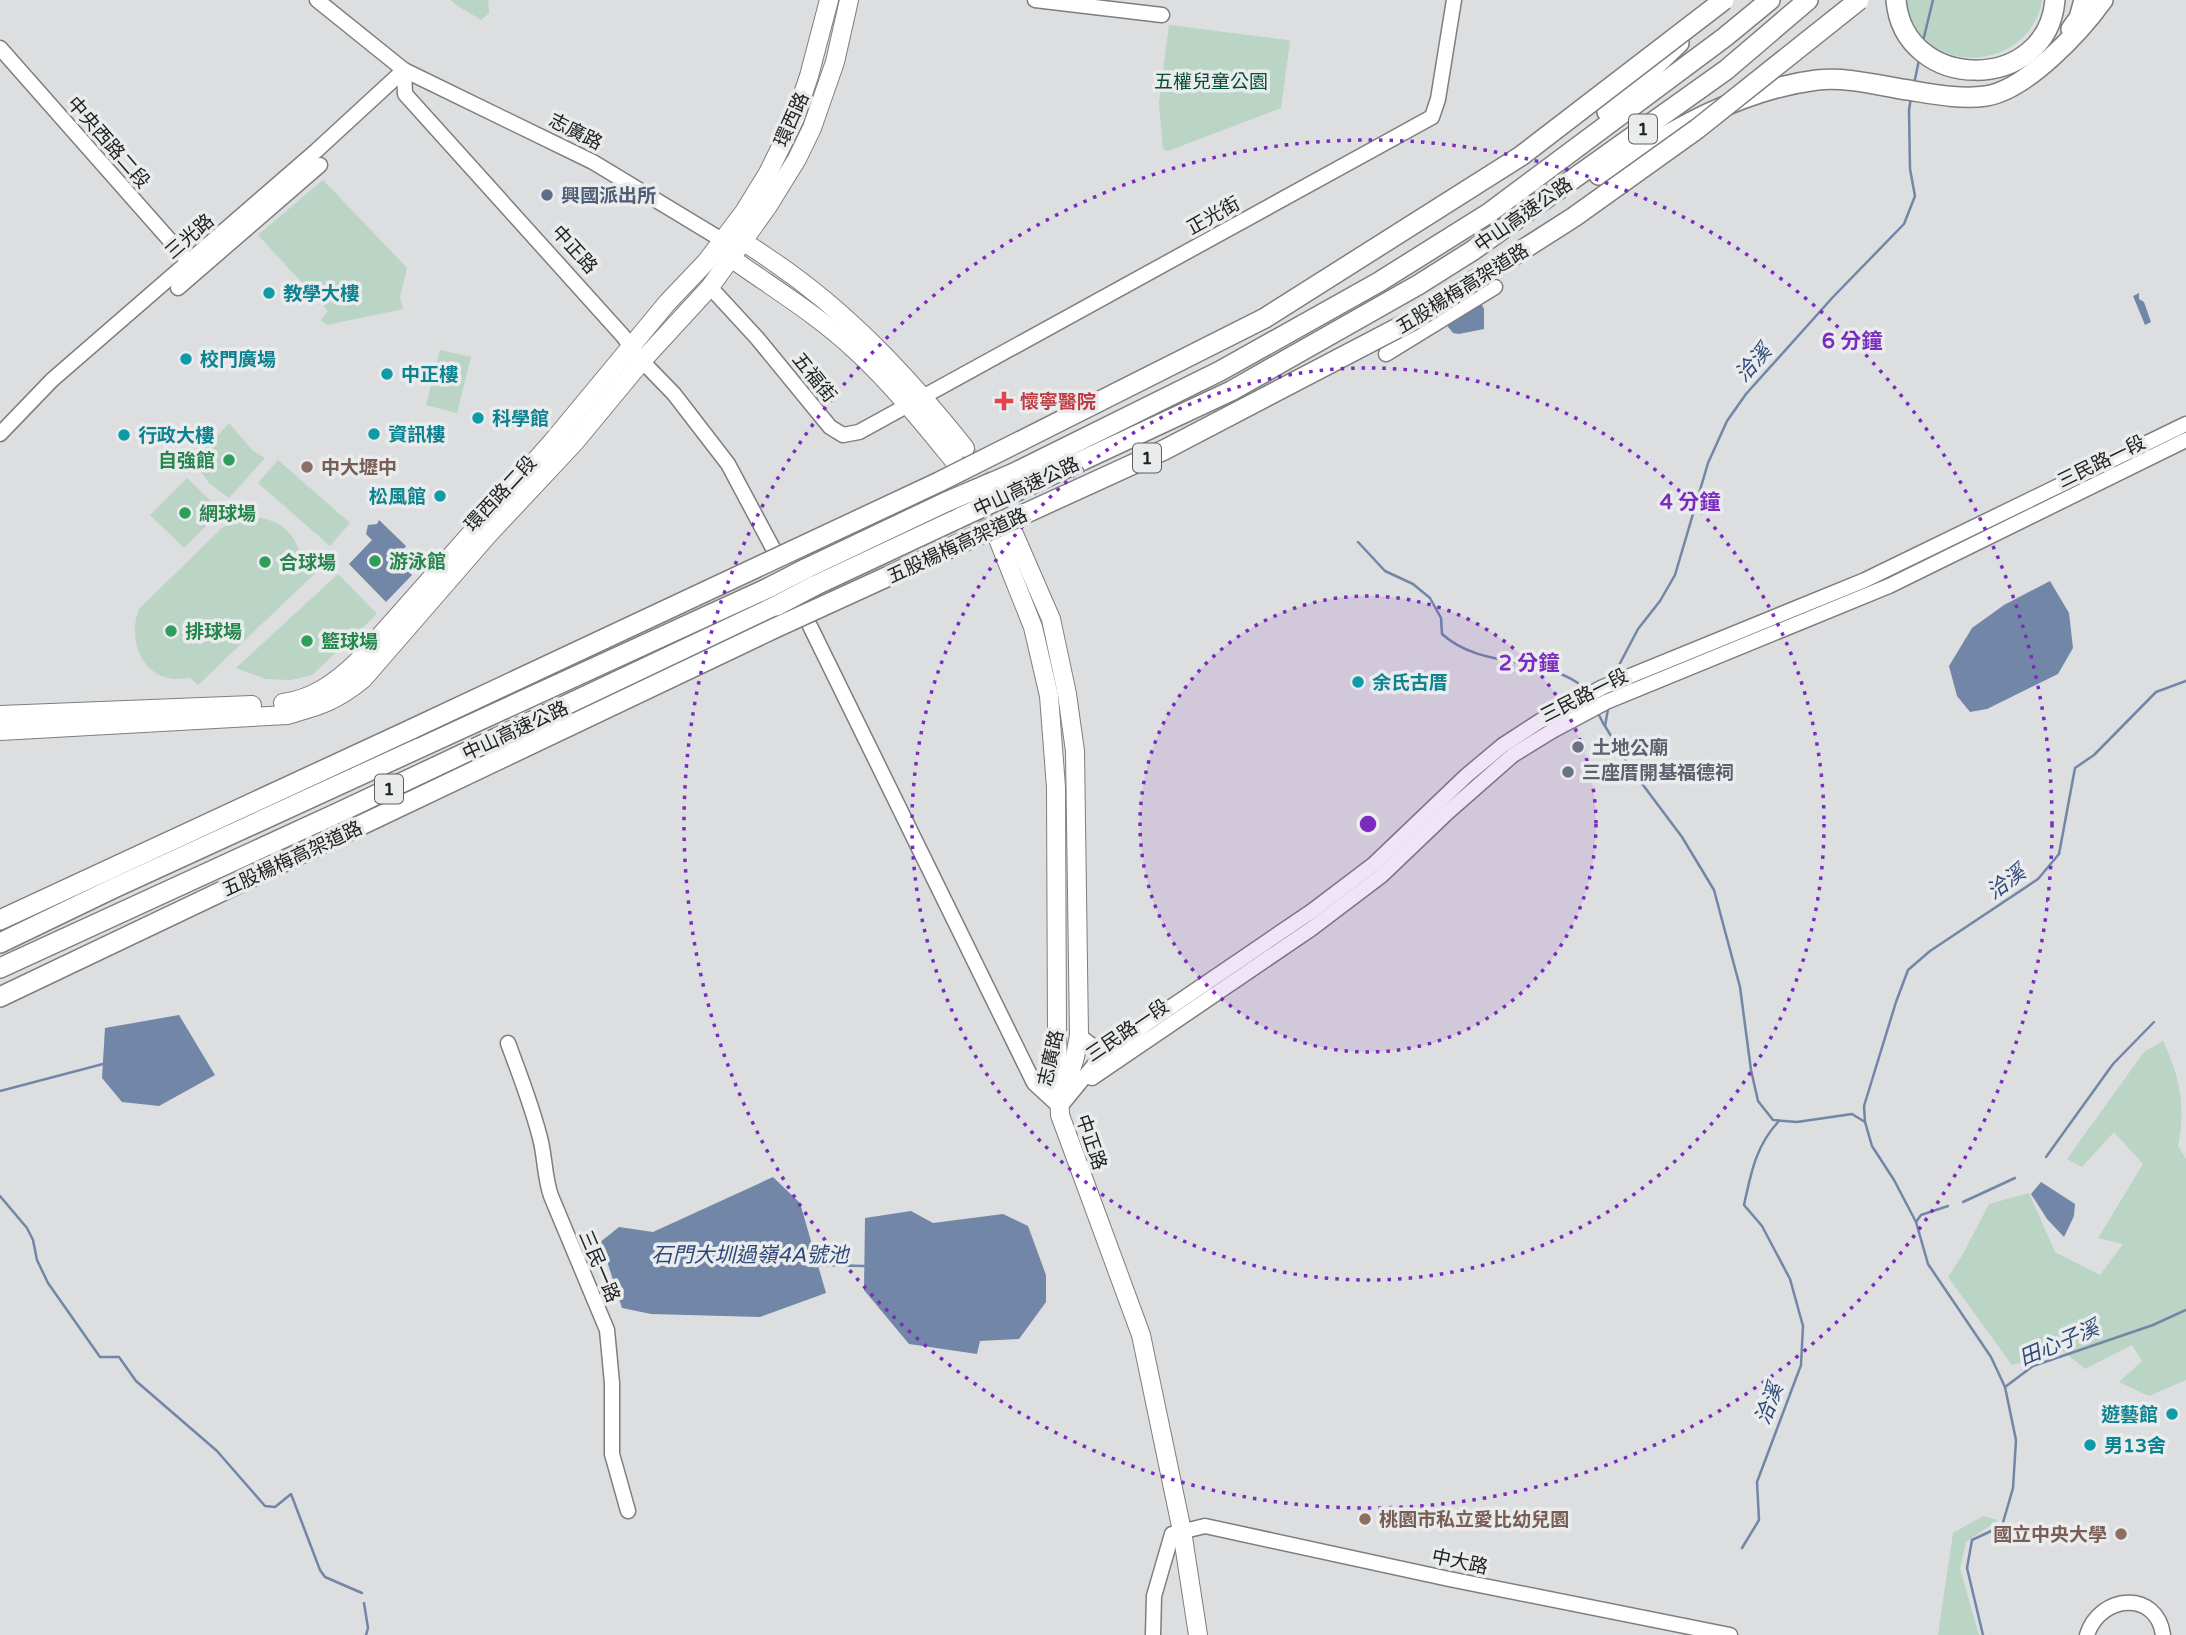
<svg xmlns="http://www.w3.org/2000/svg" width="2186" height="1635" viewBox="0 0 2186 1635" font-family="'Varela Round','Noto Sans TC',sans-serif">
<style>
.green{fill:#bad4c5}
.water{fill:#7286a7}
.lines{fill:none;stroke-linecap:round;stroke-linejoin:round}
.stream{stroke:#7286a7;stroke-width:2.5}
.major-tunnel{stroke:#b7b8b9;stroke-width:18;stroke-dasharray:18 9;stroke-linecap:butt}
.minor-casing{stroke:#7d7e7f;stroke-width:17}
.major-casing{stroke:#7d7e7f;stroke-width:20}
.highway-casing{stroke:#7d7e7f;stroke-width:22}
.minor{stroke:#fff;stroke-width:14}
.major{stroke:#fff;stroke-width:18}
.highway{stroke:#fff;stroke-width:19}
.highway-bridge-casing{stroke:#7d7e7f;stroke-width:22;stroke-linecap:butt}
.highway-bridge{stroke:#fff;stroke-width:19}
.ring{fill:none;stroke:#7b2cbf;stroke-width:3.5;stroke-dasharray:3.5 7}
.service-dot{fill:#5c6f8a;stroke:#eaebed;stroke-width:2.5}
.culture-dot{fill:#0f9aa8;stroke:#eaebed;stroke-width:2.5}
.health-dot{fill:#e0444e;stroke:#eaebed;stroke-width:2.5}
.leisure-dot{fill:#2e9e5b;stroke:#eaebed;stroke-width:2.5}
.education-dot{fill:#8d6e63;stroke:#eaebed;stroke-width:2.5}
.worship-dot{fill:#6b7280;stroke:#eaebed;stroke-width:2.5}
.labels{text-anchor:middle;stroke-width:7;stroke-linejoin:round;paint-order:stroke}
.shield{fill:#eaebed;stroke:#5d5e5f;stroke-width:2}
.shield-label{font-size:18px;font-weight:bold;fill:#212222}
.park-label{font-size:19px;fill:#045032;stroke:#eaebed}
.street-label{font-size:19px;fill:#212222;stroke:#eaebed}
.service-label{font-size:19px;font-weight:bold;fill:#4e5e75;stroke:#eaebed;text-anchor:start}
.culture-label{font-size:19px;font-weight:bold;fill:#0d838f;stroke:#eaebed;text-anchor:start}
.health-label{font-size:19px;font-weight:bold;fill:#be3a42;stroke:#eaebed;text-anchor:start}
.leisure-label{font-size:19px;font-weight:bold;fill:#27864d;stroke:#eaebed;text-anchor:start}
.education-label{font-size:19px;font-weight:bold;fill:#785e54;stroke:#eaebed;text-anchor:start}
.worship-label{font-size:19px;font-weight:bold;fill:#5b616d;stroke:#eaebed;text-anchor:start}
.water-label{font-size:21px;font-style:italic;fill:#2e4877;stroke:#eaebed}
.centre{fill:#7b2cbf;stroke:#eaebed;stroke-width:3.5}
.ring-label{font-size:21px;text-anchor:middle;font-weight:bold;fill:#7b2cbf;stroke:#eaebed;stroke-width:7;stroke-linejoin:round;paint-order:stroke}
</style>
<rect width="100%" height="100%" fill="#dddedf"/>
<g class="green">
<path d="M 451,0 L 488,0 L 489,13 L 481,20 C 473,14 455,6 451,0 Z"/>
<path d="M 1904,0 L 2042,0 C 2034,53 1968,75 1928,42 C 1915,31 1910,16 1904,0 Z"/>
<path d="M 1169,25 L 1288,40 L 1290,41 L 1281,108 L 1168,151 L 1163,149 L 1159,103 Z"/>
<path d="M 323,180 L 407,268 L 400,297 L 403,309 L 327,325 L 321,320 L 328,311 L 258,235 Z"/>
<path d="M 440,350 L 471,357 L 457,413 L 426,405 Z"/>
<path d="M 229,423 L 253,451 L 265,458 L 229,498 L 209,483 L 193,462 Z"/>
<path d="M 278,460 L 350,523 L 330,546 L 258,483 Z"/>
<path d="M 187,478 L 221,511 L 184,548 L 150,515 Z"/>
<path d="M 256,517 C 286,522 295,535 304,563 L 317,551 L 327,562 L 198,685 L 190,678 C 184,678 174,680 168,678 C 137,671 129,634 139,609 L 223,527 L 238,520 Z"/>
<path d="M 338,574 L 377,614 L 312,675 L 291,680 L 266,679 L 236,668 Z"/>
<path d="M 2163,1041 C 2180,1077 2186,1106 2178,1146 L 2186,1159 L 2186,1380 L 2149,1396 L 2119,1382 L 2142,1361 L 2132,1345 L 2085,1369 L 2062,1350 L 2012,1365 L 1948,1277 L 1963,1254 L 1989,1204 L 2029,1193 L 2055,1252 L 2100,1275 L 2123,1244 L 2098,1238 L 2143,1164 L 2114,1132 L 2082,1167 L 2067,1159 L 2144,1052 Z"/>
<path d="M 1983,1516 L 1998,1520 L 1966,1542 L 1960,1569 L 1979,1635 L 1938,1635 L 1953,1533 Z"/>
</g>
<g class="water">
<path d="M 2139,293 L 2139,299 L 2144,302 L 2151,322 L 2145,325 L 2133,296 Z"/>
<path d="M 1480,301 L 1484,309 L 1484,329 L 1459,334 L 1453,333 L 1445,323 Z"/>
<path d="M 379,520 L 406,546 L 396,559 L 412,575 L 386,602 L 349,564 L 372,540 L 366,534 L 368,525 L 377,524 Z"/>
<path d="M 2050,581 L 2069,613 L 2073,648 L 2058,674 L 1987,709 L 1970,712 L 1957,696 L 1949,666 L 1972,628 L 2004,605 Z"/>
<path d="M 179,1015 L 215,1075 L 159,1106 L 122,1102 L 102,1078 L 105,1028 Z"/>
<path d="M 773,1177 L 800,1203 L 826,1293 L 760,1317 L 651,1314 L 622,1308 L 607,1261 L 588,1262 L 585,1247 L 599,1243 L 619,1227 L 653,1232 Z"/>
<path d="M 2041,1182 L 2075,1204 L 2074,1216 L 2064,1237 L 2047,1219 L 2031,1194 Z"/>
<path d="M 911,1211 L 933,1223 L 1003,1214 L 1028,1226 L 1046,1275 L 1046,1302 L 1019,1339 L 980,1341 L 977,1354 L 909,1344 L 864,1290 L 865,1218 Z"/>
</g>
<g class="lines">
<g class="stream">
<path d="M 1923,41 L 1933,0"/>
<path d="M 1914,84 L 1919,60"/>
<path d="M 1358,542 L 1385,571 L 1413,584 L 1430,598 L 1441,618 L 1442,634 C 1481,669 1536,655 1578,683"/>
<path d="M 1617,669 L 1638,629 L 1660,601 L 1675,575 L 1708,463 L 1727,421 L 1746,394 L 1833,297 L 1904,224 L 1915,196 L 1910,169 L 1909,110 L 1911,97"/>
<path d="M 1608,709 L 1605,726 L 1631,769 L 1682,837 L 1714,890 L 1740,987 L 1751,1070 L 1758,1101 L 1773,1120 L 1797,1122 L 1852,1114 L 1865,1122 L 1872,1146 L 1894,1180 L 1916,1222 L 1928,1264 L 1991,1357 L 2005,1387"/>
<path d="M 1599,715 L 1604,725"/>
<path d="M 0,1091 L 103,1064"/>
<path d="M 1865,1122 L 1864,1106 L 1896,1002 L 1908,970 L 1930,951 L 2038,879 L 2059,854 L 2075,768 L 2094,755 L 2156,692 L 2186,681"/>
<path d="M 2046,1157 L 2113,1064 L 2154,1022"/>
<path d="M 0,1196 L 27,1228 L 33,1240 L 37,1260 L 48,1283 L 100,1357 L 119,1357 L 136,1381 L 217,1451 L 265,1506 L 275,1507 L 291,1494 L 320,1570 L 325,1577 L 362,1593"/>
<path d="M 1963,1202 L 2015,1178"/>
<path d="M 1916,1222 L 1921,1215 L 1948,1206"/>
<path d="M 818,1265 L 864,1266"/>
<path d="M 1742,1548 L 1759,1520 L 1757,1482 L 1801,1365 L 1803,1326 L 1790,1279 L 1762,1226 L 1744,1205 C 1751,1173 1756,1145 1779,1121"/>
<path d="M 364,1603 L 368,1628 L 366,1635"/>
<path d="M 1983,1635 L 1967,1568 L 1972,1540 L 2002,1526 L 2013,1488 L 2016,1440 L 2005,1387 L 2033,1366 L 2153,1325 L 2186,1310"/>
</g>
<g class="major-tunnel">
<path d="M 967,452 L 1014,534"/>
<path d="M 955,462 L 998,539"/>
</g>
<g class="minor-casing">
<g id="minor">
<path d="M 317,0 L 404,70 L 593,162 L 722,240"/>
<path d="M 1035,0 L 1162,15"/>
<path d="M 0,48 L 189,262"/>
<path d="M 404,70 L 405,94 L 623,336 L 642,361 L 674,394 L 728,464 L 776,554"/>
<path d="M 710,287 L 757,338 L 830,427 L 843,435 L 859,432 L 1432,117 L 1438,99 L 1454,0"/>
<path d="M 178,288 L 320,165"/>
<path d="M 1386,354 L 1495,287"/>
<path d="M 0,434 L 52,380 L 316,151 L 404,70"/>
<path d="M 810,626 L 1034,1083 L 1060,1107"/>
<path d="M 1079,1035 C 1091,1046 1098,1051 1115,1048"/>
<path d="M 508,1043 C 520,1076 533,1108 541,1142 C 545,1160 545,1179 551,1196 L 607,1330 L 612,1383 L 612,1454 L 628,1511"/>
<path d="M 1092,1078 L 1311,929 L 1381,876 L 1448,812 L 1513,755 L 1552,731 L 1606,702 L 1889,586 L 2186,440"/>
<path d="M 1063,1103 L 1095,1064 L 1146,1024 L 1312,911 L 1374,864 L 1466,776 L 1503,745 L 1540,721 L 1603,687 L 1865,580 L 2186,424"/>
<path d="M 1153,1635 L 1154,1596 L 1172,1534 L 1205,1526 L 1449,1579 L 1730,1635"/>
<path d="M 2087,1635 C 2100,1594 2157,1590 2163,1635"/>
</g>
</g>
<g class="major-casing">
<g id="major">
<path d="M 732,241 C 748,241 761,254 774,262 C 849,313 909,378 965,448"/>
<path d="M 727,250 L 731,258 C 773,288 818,315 855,350 C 892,384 923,423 955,462"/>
<path d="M 1014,534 L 1051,619 L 1067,694 L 1075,751 L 1079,1035 L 1075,1057 L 1064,1093"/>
<path d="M 998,539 L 1033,627 L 1049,696 L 1056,787 L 1057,1037 L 1060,1115 L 1141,1335 L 1182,1531 L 1198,1635"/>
<path d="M 283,703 C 313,699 336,682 357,662 L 552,442 L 667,303 L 706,262 L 744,212 L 768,173 L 795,118 L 809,76 L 829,0"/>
<path d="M 0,715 L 252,705"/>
<path d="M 0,731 L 287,715 C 320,706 336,701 363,679 L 487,536 L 575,442 L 642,361 L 710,287 L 731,258 L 768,206 L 797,159 L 812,128 L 835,62 L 849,0"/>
</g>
</g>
<g class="highway-casing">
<g id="highway">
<path d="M 1896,0 C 1904,93 2047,94 2055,0"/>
<path d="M 2071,29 L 2079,18 L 2084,0"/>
<path d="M 1607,112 L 1679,43"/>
<path d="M 1599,175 C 1667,134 1736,90 1817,80 C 1845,77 1873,84 1901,89 C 1929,93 1958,100 1986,96 C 2026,90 2080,32 2103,0"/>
<path d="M 1014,473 L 1220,371 L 1379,282 L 1489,213 L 1725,37 L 1770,0"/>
<path d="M 1019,490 L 1231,391 L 1418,285 L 1472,251 L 1726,70 L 1808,0"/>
<path d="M 805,569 L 946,502"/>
<path d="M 814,586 L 957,519"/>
<path d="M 0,920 L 412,729"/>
<path d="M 0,943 L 114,888 L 768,588"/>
<path d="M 0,968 L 342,811 L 776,606"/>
<path d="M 0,997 L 378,817"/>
</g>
</g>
<use href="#minor" class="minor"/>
<use href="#major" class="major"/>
<use href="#highway" class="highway"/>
<g class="highway-bridge-casing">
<g id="highway-bridge">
<path d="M 946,502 L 1014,473"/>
<path d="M 957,519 L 1019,490"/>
<path d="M 768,588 L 805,569"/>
<path d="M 776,606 L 814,586"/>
<path d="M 412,729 L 939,482 L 1265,318 L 1521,156 L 1724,0"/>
<path d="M 378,817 L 775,628 L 1164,450 L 1411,321 L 1574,217 L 1697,129 L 1859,0"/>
</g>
</g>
<use href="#highway-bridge" class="highway-bridge"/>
</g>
<circle cx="1368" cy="824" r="228" fill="#7b2cbf" fill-opacity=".12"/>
<g class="ring">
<circle cx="1368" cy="824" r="228"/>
<circle cx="1368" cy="824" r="456"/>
<circle cx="1368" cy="824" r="684"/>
</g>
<circle class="service-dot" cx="547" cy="195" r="7"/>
<g class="culture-dot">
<circle cx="269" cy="293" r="7"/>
<circle cx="186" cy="359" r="7"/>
<circle cx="387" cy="374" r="7"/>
<circle cx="478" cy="418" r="7"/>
<circle cx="374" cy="434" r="7"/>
<circle cx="124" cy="435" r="7"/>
<circle cx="440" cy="496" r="7"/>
<circle cx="1358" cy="682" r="7"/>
<circle cx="2172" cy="1414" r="7"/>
<circle cx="2090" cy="1445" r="7"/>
</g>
<path class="health-dot" d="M1000.5 390.5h7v7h7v7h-7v7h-7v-7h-7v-7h7z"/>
<g class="leisure-dot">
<circle cx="229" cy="460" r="7"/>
<circle cx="185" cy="513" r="7"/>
<circle cx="375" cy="561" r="7"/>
<circle cx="265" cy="562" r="7"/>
<circle cx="171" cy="631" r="7"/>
<circle cx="307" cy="641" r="7"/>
</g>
<g class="education-dot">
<circle cx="307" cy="467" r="7"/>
<circle cx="1365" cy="1519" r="7"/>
<circle cx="2121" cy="1534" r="7"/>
</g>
<g class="worship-dot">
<circle cx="1578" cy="747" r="7"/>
<circle cx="1568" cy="772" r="7"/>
</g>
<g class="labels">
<g class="shield">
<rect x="1629" y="114.5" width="28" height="29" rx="5"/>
<rect x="1133" y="443.5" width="28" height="29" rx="5"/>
<rect x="375" y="774.5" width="28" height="29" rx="5"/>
</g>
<g class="shield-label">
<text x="1643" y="135">1</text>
<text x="1147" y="464">1</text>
<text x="389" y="795">1</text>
</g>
<g class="park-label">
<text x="1211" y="88">五權兒童公園</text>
</g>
<g class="street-label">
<text transform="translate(791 119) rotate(-66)" y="7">環西路</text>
<text transform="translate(576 131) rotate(27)" y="7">志廣路</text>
<text transform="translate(109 142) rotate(49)" y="7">中央西路二段</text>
<text transform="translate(1523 214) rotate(-35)" y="7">中山高速公路</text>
<text transform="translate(1213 215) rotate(-29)" y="7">正光街</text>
<text transform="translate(189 236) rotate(-41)" y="7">三光路</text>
<text transform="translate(575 249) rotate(48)" y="7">中正路</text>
<text transform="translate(1462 288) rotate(-32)" y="7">五股楊梅高架道路</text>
<text transform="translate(815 377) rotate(51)" y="7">五福街</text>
<text transform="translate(2101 461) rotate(-26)" y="7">三民路一段</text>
<text transform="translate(1026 486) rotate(-25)" y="7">中山高速公路</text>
<text transform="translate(500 493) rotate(-47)" y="7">環西路二段</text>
<text transform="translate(957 545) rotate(-25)" y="7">五股楊梅高架道路</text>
<text transform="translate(1584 695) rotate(-27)" y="7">三民路一段</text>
<text transform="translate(515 730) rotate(-25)" y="7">中山高速公路</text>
<text transform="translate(292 858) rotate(-25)" y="7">五股楊梅高架道路</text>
<text transform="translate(1127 1030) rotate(-34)" y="7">三民路一段</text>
<text transform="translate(1050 1058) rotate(-77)" y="7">志廣路</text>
<text transform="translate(1092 1142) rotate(71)" y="7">中正路</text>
<text transform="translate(600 1266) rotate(67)" y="7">三民一路</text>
<text transform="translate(1460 1561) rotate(12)" y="7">中大路</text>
</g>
<g class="service-label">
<text x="561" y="202">興國派出所</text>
</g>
<g class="culture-label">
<text x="283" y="300">教學大樓</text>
<text x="200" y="366">校門廣場</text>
<text x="401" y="381">中正樓</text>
<text x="492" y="425">科學館</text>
<text x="388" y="441">資訊樓</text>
<text x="138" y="442">行政大樓</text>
<text x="426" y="503" text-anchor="end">松風館</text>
<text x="1372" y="689">余氏古厝</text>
<text x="2158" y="1421" text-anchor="end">遊藝館</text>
<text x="2104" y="1452">男13舍</text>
</g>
<g class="health-label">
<text x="1020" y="408">懷寧醫院</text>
</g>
<g class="leisure-label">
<text x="215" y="467" text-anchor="end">自強館</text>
<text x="199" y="520">網球場</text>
<text x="389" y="568">游泳館</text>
<text x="279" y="569">合球場</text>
<text x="185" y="638">排球場</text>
<text x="321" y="648">籃球場</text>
</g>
<g class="education-label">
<text x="321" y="474">中大壢中</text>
<text x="1379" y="1526">桃園市私立愛比幼兒園</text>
<text x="2107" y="1541" text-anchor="end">國立中央大學</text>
</g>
<g class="worship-label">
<text x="1592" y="754">土地公廟</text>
<text x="1582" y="779">三座厝開基福德祠</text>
</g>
<g class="water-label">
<text transform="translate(1753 363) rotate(-48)" y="7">洽溪</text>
<text transform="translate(2006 882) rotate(-36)" y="7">洽溪</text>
<text x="750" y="1262">石門大圳過嶺4A號池</text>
<text transform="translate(2059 1343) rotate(-23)" y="7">田心子溪</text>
<text transform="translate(1769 1404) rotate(-69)" y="7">洽溪</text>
</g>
</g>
<circle cx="1368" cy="824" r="10" class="centre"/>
<g class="ring-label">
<text x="1852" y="348">6 分鐘</text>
<text x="1690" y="509">4 分鐘</text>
<text x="1529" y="670">2 分鐘</text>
</g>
</svg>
